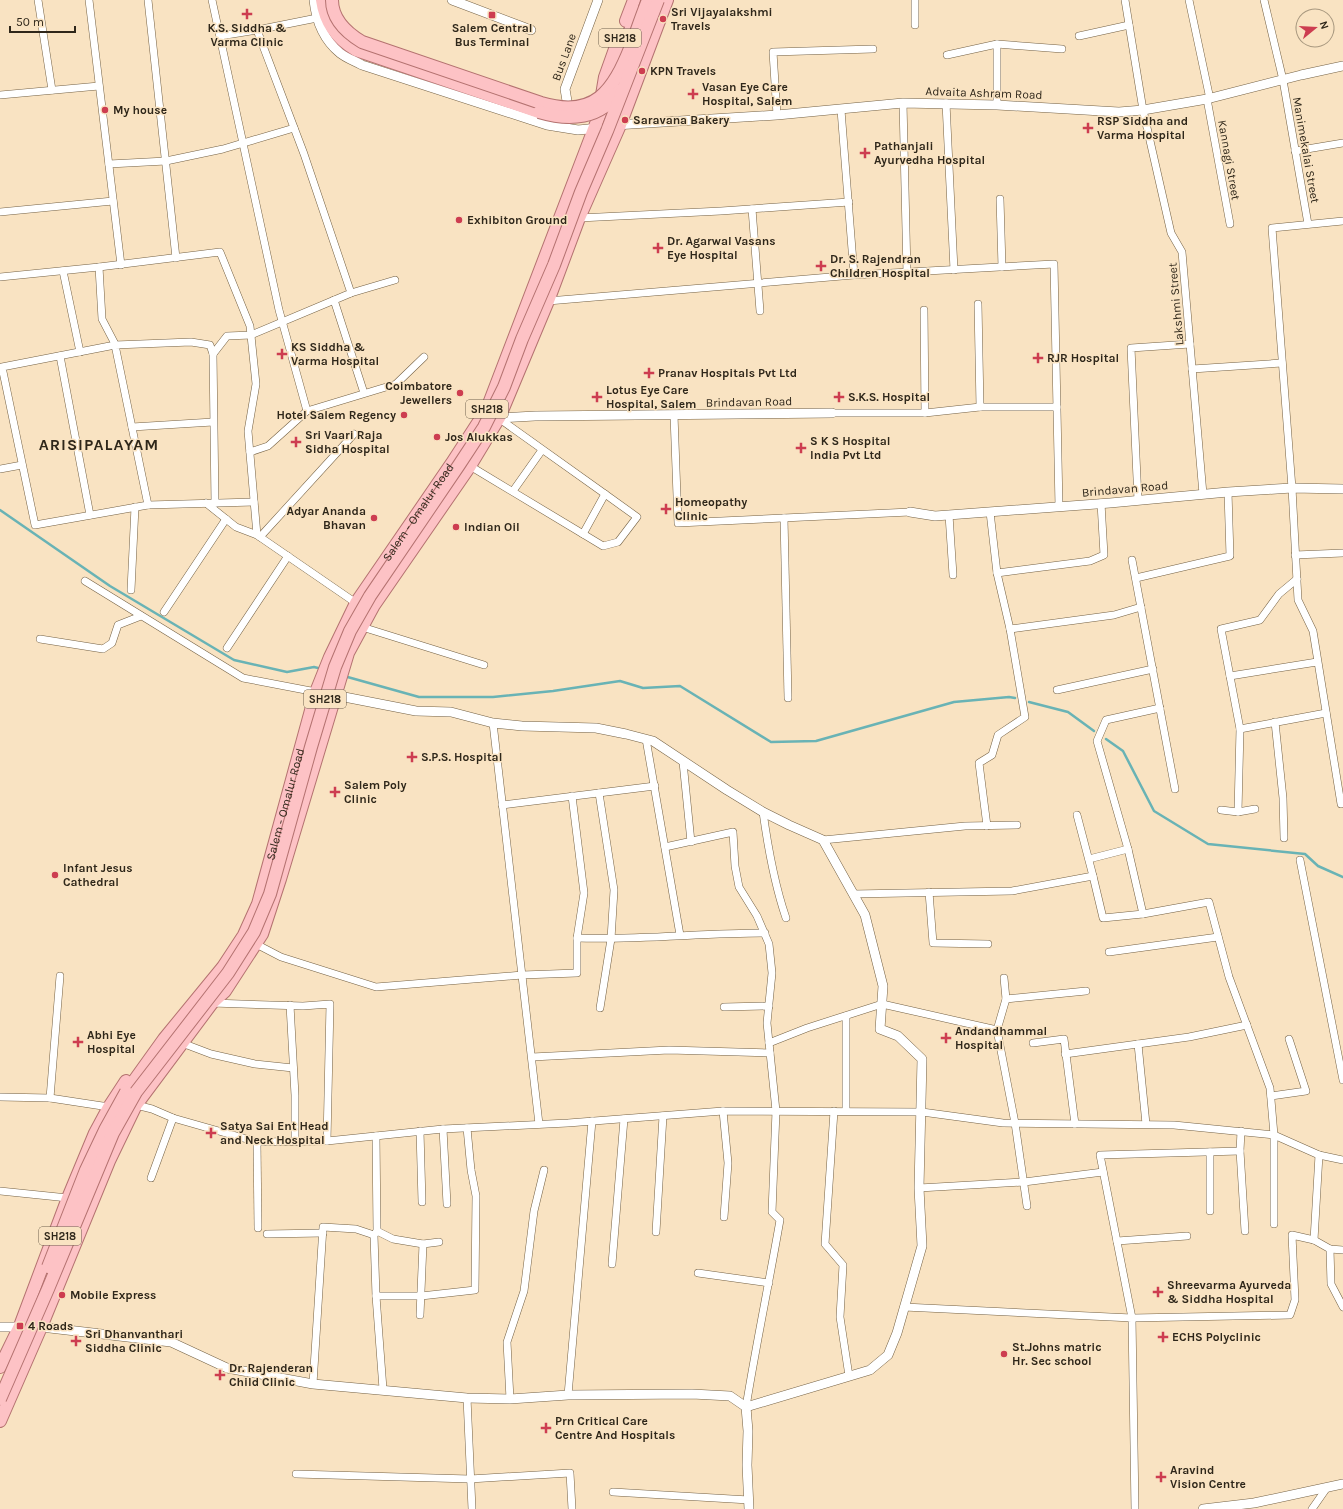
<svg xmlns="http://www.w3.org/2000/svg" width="1343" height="1509" viewBox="0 0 1343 1509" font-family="Karla,sans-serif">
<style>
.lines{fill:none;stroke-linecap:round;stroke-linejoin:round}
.stream{stroke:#69b3b5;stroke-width:2.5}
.minor-casing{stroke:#746144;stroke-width:8}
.tertiary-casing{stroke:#746144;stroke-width:10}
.primary-casing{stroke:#b47270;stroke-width:14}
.minor{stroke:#fff;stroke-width:7}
.tertiary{stroke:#fff;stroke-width:9}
.primary{stroke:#fdc2c5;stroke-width:12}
.primary-bridge-casing{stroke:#b47270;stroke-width:14;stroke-linecap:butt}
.primary-bridge{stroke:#fdc2c5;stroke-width:12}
.poi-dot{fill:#cd3d50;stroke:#f9e3c2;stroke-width:1.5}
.labels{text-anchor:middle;stroke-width:3;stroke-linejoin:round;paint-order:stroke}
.shield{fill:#f9e3c2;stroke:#6c5f4c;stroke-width:1}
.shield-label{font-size:11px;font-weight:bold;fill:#2f271a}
.poi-label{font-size:12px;font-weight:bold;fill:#2f271a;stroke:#f9e3c2;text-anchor:start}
.street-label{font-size:12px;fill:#2f271a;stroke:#f9e3c2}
.district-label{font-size:16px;font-weight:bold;letter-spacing:1px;fill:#2f271a;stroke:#f9e3c2}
</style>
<rect width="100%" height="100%" fill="#f9e3c2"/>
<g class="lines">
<g class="stream">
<path d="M 0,510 L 110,586 L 234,660 L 287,672 L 314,667 L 322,669"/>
<path d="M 344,676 L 419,697 L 493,697 L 553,691 L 620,681 L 643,688 L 680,686 L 771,742 L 816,741 L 954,702 L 1009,697 L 1015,698"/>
<path d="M 1029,702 L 1068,712 L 1094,731"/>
<path d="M 1106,739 L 1123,751 L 1154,811 L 1208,844 L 1305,854 L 1318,866 L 1343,877"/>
</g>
<g class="minor-casing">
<g id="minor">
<path d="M 38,0 L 52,90"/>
<path d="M 89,0 L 121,265"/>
<path d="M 148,0 L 176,258"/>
<path d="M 212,0 L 279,310 L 307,411"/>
<path d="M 1125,0 L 1143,110 L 1171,233 L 1182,252 L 1203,494"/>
<path d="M 1189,0 L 1210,99"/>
<path d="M 1264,0 L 1283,80 L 1308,224"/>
<path d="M 915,25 L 915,0"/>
<path d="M 220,36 L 257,30"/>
<path d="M 1079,36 L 1129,25"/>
<path d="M 947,55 L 997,44 L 1062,49"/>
<path d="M 0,95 L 99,86"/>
<path d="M 1207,99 L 1230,224"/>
<path d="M 903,103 L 907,273"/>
<path d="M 946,103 L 954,270"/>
<path d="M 997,105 L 997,44"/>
<path d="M 841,110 L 854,275"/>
<path d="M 777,115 L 773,52 L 873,49"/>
<path d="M 1295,151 L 1343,143"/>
<path d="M 109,164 L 166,161 L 223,149 L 294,128"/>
<path d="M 1000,199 L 1002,267"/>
<path d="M 752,209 L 760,311"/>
<path d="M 0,212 L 113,201"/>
<path d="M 579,218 L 721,211 L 849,202"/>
<path d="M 99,267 L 102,319 L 114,342 L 115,345 L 148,505 L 35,525 L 2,367 L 115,345 L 191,342 L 210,345 L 213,354 L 227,336 L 251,335 L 351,293 L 304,154 L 257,30 L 317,18"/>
<path d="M 63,271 L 80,352"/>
<path d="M 0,277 L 99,267 L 220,252 L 250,326 L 256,384 L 248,431 L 257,535 L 356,603"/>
<path d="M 351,293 L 395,280"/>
<path d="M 334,300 L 364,393"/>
<path d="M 548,301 L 854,275 L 1054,264 L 1059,507"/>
<path d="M 978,304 L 980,407"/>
<path d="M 924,310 L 925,413"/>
<path d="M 213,354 L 215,503"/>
<path d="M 60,356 L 90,515"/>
<path d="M 1192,369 L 1282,363"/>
<path d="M 832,413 L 925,413 L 980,407 L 1057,407"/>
<path d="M 674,415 L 678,523 L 910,512"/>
<path d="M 497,417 L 605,494 L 583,534"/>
<path d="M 132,427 L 213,422"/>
<path d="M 250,452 L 268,446 L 307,411 L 396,384 L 424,357"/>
<path d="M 470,466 L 603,546 L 618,542 L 637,517 L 605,494"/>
<path d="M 0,469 L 22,465"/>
<path d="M 513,491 L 542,450"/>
<path d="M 1138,500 L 1131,348 L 1190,344"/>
<path d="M 206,503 L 236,527 L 257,535"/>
<path d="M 148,505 L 254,502"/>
<path d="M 949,515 L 953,575"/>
<path d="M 784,518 L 788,698"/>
<path d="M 260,537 L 354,434"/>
<path d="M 1295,555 L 1343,553"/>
<path d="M 1132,560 L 1175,789"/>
<path d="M 997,573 L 1090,561 L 1104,555 L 1101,503"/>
<path d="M 1136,578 L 1230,556 L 1228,492"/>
<path d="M 1297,579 L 1279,594 L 1260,620 L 1221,629 L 1240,729 L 1326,713"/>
<path d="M 85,581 L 243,678 L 316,692"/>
<path d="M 131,590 L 135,507"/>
<path d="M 164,612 L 226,519"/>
<path d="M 362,627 L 484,665"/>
<path d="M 1010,629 L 1114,615 L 1141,607"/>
<path d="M 40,639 L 103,649 L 112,643 L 118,625 L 141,616"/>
<path d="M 227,648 L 288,556"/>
<path d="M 1230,676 L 1317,662"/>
<path d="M 1057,690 L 1153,669"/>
<path d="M 1275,722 L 1283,798 L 1284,838"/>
<path d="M 493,723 L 539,1124"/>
<path d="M 646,739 L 680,935"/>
<path d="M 683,762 L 691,842"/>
<path d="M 599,793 L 614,890 L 611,939 L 600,1008"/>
<path d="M 1341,804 L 1313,631 L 1298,600 L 1292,488 L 1272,228 L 1343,221"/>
<path d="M 502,805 L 655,786"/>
<path d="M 1221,810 L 1238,812 L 1255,809"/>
<path d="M 763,812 C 768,848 774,883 786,918"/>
<path d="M 1238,812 L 1240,729"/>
<path d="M 1077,815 L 1093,876"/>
<path d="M 987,826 L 979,763 L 992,755 L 998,735 L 1025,717 L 1010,629 L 997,573 L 990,512"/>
<path d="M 823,840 L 965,826 L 1017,825"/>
<path d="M 665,847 L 733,832 L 735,866 L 739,887 L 757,916 L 769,944 L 772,973 L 767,1023 L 776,1111 L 772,1212 L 780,1220 C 769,1283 756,1345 746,1407"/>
<path d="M 1089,859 L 1128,849"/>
<path d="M 1300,860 L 1343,1080"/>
<path d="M 929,892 L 933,943 L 988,944"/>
<path d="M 853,894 L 1012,891 L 1093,876 L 1103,918 L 1143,914 L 1209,902 L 1229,977 L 1270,1088 L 1274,1135 L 1274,1224"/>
<path d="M 1143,914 L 1128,849 L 1097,741 L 1106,720 L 1160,708"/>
<path d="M 577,938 C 640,940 702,933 765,933"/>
<path d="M 256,944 L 281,957 L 376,987 L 522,975 L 577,973 L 577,938 L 584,893 L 572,796"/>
<path d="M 1109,952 L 1218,937"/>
<path d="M 1006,999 L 1086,991"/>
<path d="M 212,1003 L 303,1006 L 330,1004 L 327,1141"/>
<path d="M 290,1005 L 295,1095 L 295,1142"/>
<path d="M 724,1007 L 769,1006"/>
<path d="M 997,1030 L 1006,999 L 1004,978"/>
<path d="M 182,1043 L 211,1054 L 255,1064 L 293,1068"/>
<path d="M 769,1043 L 807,1028 L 882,1004 L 997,1030 L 1015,1123 L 1027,1206"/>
<path d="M 1033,1043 L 1064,1039 L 1075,1124"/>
<path d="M 1138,1044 L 1146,1124"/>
<path d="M 1065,1054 L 1189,1037 L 1247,1025"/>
<path d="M 532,1057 L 669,1050 L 770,1053"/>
<path d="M 1271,1096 L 1306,1091 L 1289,1039"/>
<path d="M 0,1097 L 50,1098 L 109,1107"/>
<path d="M 50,1098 L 60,976"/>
<path d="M 136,1105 L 152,1109 L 173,1118 L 257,1142 L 327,1141 L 443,1129 L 568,1123 L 723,1111 L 922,1112 L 1003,1123 L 1174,1125 L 1274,1135 L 1319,1155 L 1343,1160"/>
<path d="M 723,1111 L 728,1163 L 724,1217"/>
<path d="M 834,1111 L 825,1244 L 843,1265 L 840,1317 L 849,1376"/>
<path d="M 846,1111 L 846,1016"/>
<path d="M 443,1129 L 447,1204"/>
<path d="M 420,1131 L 422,1202"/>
<path d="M 1241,1131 L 1240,1151 L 1100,1155 L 1132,1318 L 1290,1315 L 1295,1300 L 1292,1235 L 1314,1240 L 1330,1249 L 1343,1250"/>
<path d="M 376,1136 L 377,1231 L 374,1235 L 376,1296 L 383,1389"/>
<path d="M 257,1142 L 258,1228"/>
<path d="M 1240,1151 L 1245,1231"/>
<path d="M 151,1178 L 173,1118"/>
<path d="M 919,1188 L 1024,1182 L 1103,1172"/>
<path d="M 0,1191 L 68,1198"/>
<path d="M 1210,1211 L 1210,1152"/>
<path d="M 377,1231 L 393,1239 L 423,1244 L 439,1242"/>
<path d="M 656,1232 L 663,1116"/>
<path d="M 267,1234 L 323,1233"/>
<path d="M 1314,1240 L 1319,1155"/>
<path d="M 1117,1241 L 1187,1236"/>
<path d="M 1330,1249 L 1331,1284 L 1343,1307"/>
<path d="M 612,1264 L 624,1119"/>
<path d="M 698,1273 L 769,1283"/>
<path d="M 376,1296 L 421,1296 L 475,1290 L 476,1196 L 471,1170 L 467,1128"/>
<path d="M 904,1307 L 1132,1318 L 1135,1509"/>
<path d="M 420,1315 L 423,1244"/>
<path d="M 313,1384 L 323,1227 L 356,1229 L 374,1235"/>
<path d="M 568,1395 L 592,1121"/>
<path d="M 467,1398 L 472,1509"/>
<path d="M 510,1399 L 507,1342 L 524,1291 L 534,1211 L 544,1170"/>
<path d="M 296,1474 L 470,1479 L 570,1473 L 572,1509"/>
<path d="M 613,1492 L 749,1500"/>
<path d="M 1312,1509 L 1326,1489"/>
</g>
</g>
<g class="tertiary-casing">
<g id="tertiary">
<path d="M 314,0 C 316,20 324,40 340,53 C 346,58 355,61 362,65 L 547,125 L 578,130 L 599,128"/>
<path d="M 452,0 L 531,30"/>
<path d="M 569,113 L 565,89 L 598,0"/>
<path d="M 615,125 L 777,115 L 903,103 L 997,105 L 1119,112 L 1143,110 L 1207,99 L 1301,75 L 1343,66"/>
<path d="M 499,418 L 535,416 L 832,413"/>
<path d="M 910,512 L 935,516 L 1110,503 L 1228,492 L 1292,488 L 1343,489"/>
<path d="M 329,694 L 416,711 L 451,712 L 493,723 L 522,726 L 596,728 L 626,734 L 653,741 L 727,790 L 763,812 L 789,825 L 823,840 L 865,915 L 883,986 L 880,1029 L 898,1036 L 922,1059 L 919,1188 L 922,1246 L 897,1333 L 888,1355 L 870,1370 L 746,1407"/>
<path d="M 0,1327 L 41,1327 L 171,1342 L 227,1368 L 313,1384 L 467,1398 L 510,1399 L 568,1395 L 692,1394 L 730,1396 L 746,1407 L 748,1431 L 747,1465 L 749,1509"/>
<path d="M 1203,1509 L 1254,1503 L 1343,1484"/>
</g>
</g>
<g class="primary-casing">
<g id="primary">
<path d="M 322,0 C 325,22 337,39 356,50 L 539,112"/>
<path d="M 626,21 L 634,0"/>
<path d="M 618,63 L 637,12"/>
<path d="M 601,101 L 605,77 L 615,49"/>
<path id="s1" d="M 126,1092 L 164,1039 L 223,967 L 244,935 L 258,904 L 316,692 L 330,657 L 356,603 L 452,463 L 487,409 L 604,103"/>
<path d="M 0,1367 L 20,1326 L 68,1198 L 95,1133 L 109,1107 L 126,1081"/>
<path d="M 0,1421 L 41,1327 L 109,1161 L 136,1105 L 212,1003 L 225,991 L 262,934 L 280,879 L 348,653 L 374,605 L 470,466 L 499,418 L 548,301 L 579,218 L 620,125 L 667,0"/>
</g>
</g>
<use href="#minor" class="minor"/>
<use href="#tertiary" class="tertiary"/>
<use href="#primary" class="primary"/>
<g class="primary-bridge-casing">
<g id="primary-bridge">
<path d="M 332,0 C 332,19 347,33 362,42 L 541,103 C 595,119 613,91 631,46 C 637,30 642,15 648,0"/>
<path d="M 539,112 C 569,121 601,120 620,90"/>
<path d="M 48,1267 L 86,1170 L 105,1130 L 126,1092"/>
<path d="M 0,1399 L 48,1289 L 113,1133 L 136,1092 L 228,973 L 254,932 L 270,894 L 311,747 L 335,667 L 350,631 L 370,596 L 459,465 L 484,427 L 504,387 L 522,339 L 554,265 L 581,192 L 607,131 L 658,0"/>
</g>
</g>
<use href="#primary-bridge" class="primary-bridge"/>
</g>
<g class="poi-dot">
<path d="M245 8h4v4h4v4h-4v4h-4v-4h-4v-4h4z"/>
<rect x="488" y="11" width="8" height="8" rx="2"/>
<circle cx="663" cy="19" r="4"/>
<circle cx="642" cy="71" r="4"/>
<path d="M691 88h4v4h4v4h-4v4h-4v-4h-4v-4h4z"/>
<circle cx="105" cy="110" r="4"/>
<circle cx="625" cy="120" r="4"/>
<path d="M1086 122h4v4h4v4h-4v4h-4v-4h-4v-4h4z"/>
<path d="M863 147h4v4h4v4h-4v4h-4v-4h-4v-4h4z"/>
<circle cx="459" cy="220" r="4"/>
<path d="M656 242h4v4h4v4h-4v4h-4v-4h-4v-4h4z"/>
<path d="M819 260h4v4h4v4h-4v4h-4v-4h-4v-4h4z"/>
<path d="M280 348h4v4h4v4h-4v4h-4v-4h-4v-4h4z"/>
<path d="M1036 352h4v4h4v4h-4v4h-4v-4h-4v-4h4z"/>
<path d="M647 367h4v4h4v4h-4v4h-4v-4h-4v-4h4z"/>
<circle cx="460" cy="393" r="4"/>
<path d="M595 391h4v4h4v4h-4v4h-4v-4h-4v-4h4z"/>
<path d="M837 391h4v4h4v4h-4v4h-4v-4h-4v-4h4z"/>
<circle cx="404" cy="415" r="4"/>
<circle cx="437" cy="437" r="4"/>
<path d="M294 436h4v4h4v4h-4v4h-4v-4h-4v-4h4z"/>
<path d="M799 442h4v4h4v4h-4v4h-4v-4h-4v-4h4z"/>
<path d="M664 503h4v4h4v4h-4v4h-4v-4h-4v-4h4z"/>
<circle cx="374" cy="518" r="4"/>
<circle cx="456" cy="527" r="4"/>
<path d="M410 751h4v4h4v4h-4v4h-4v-4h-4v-4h4z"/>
<path d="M333 786h4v4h4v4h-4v4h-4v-4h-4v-4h4z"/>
<circle cx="55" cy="875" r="4"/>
<path d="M944 1032h4v4h4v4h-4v4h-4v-4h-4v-4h4z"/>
<path d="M76 1036h4v4h4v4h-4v4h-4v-4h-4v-4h4z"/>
<path d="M209 1127h4v4h4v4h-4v4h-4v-4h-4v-4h4z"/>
<path d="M1156 1286h4v4h4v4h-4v4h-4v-4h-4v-4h4z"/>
<circle cx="62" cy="1295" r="4"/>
<rect x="16" y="1322" width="8" height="8" rx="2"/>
<path d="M1161 1331h4v4h4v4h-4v4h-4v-4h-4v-4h4z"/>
<path d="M74 1335h4v4h4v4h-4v4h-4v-4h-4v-4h4z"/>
<circle cx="1004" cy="1354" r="4"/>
<path d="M218 1369h4v4h4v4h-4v4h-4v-4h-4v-4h4z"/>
<path d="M544 1422h4v4h4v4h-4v4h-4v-4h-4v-4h4z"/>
<path d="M1159 1471h4v4h4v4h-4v4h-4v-4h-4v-4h4z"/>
</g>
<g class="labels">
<g class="shield">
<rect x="599" y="29" width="42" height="18" rx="3"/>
<rect x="466" y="400" width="42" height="18" rx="3"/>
<rect x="304" y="690" width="42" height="18" rx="3"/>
<rect x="39" y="1227" width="42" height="18" rx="3"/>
</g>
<g class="shield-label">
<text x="620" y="42">SH218</text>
<text x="487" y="413">SH218</text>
<text x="325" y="703">SH218</text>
<text x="60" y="1240">SH218</text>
</g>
<g class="poi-label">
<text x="671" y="16">Sri Vijayalakshmi<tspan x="671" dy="14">Travels</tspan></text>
<text x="247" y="32" text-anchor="middle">K.S. Siddha &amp;<tspan x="247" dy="14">Varma Clinic</tspan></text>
<text x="492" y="32" text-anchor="middle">Salem Central<tspan x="492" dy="14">Bus Terminal</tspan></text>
<text x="650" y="75">KPN Travels</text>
<text x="702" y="91">Vasan Eye Care<tspan x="702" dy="14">Hospital, Salem</tspan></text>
<text x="113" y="114">My house</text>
<text x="633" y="124">Saravana Bakery</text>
<text x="1097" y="125">RSP Siddha and<tspan x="1097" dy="14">Varma Hospital</tspan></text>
<text x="874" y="150">Pathanjali<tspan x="874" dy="14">Ayurvedha Hospital</tspan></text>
<text x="467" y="224">Exhibiton Ground</text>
<text x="667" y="245">Dr. Agarwal Vasans<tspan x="667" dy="14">Eye Hospital</tspan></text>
<text x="830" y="263">Dr. S. Rajendran<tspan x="830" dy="14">Children Hospital</tspan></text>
<text x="291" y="351">KS Siddha &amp;<tspan x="291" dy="14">Varma Hospital</tspan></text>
<text x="1047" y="362">RJR Hospital</text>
<text x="658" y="377">Pranav Hospitals Pvt Ltd</text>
<text x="452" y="390" text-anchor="end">Coimbatore<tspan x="452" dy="14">Jewellers</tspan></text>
<text x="606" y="394">Lotus Eye Care<tspan x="606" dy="14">Hospital, Salem</tspan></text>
<text x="848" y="401">S.K.S. Hospital</text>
<text x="396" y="419" text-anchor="end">Hotel Salem Regency</text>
<text x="305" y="439">Sri Vaari Raja<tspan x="305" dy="14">Sidha Hospital</tspan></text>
<text x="445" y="441">Jos Alukkas</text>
<text x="810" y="445">S K S Hospital<tspan x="810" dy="14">India Pvt Ltd</tspan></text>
<text x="675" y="506">Homeopathy<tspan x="675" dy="14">Clinic</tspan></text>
<text x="366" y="515" text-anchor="end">Adyar Ananda<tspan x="366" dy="14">Bhavan</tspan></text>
<text x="464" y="531">Indian Oil</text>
<text x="421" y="761">S.P.S. Hospital</text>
<text x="344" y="789">Salem Poly<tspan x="344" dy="14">Clinic</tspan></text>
<text x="63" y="872">Infant Jesus<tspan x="63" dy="14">Cathedral</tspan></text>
<text x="955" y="1035">Andandhammal<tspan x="955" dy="14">Hospital</tspan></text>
<text x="87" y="1039">Abhi Eye<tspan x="87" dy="14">Hospital</tspan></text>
<text x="220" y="1130">Satya Sai Ent Head<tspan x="220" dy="14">and Neck Hospital</tspan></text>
<text x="1167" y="1289">Shreevarma Ayurveda<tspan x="1167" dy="14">&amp; Siddha Hospital</tspan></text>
<text x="70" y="1299">Mobile Express</text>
<text x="28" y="1330">4 Roads</text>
<text x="85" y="1338">Sri Dhanvanthari<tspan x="85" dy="14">Siddha Clinic</tspan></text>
<text x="1172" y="1341">ECHS Polyclinic</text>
<text x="1012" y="1351">St.Johns matric<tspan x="1012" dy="14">Hr. Sec school</tspan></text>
<text x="229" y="1372">Dr. Rajenderan<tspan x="229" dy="14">Child Clinic</tspan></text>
<text x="555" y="1425">Prn Critical Care<tspan x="555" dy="14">Centre And Hospitals</tspan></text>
<text x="1170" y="1474">Aravind<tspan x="1170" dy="14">Vision Centre</tspan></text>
</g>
<g class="street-label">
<text transform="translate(564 57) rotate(-70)" y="4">Bus Lane</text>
<text transform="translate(984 93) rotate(2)" y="4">Advaita Ashram Road</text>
<text transform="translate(1306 150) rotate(80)" y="4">Manimekalai Street</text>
<text transform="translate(1229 160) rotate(80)" y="4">Kannagi Street</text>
<text transform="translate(1176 304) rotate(-95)" y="4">Lakshmi Street</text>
<text transform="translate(749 402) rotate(-1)" y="4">Brindavan Road</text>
<text transform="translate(1125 489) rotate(-5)" y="4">Brindavan Road</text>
<text dy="4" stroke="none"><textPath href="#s1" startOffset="658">Salem - Omalur Road</textPath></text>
<text dy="4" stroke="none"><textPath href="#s1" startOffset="334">Salem - Omalur Road</textPath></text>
</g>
<g class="district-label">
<text x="99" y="450">ARISIPALAYAM</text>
</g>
</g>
<g transform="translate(1315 28) rotate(72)"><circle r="19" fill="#f9e3c2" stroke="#a8987f"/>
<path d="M0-3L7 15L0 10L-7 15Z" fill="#cd3d50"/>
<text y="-6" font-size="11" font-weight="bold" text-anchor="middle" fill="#2f271a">N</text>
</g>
<path d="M10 26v6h65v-6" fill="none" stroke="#2f271a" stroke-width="2"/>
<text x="16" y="26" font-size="12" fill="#2f271a" stroke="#f9e3c2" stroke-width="3" paint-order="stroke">50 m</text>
</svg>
